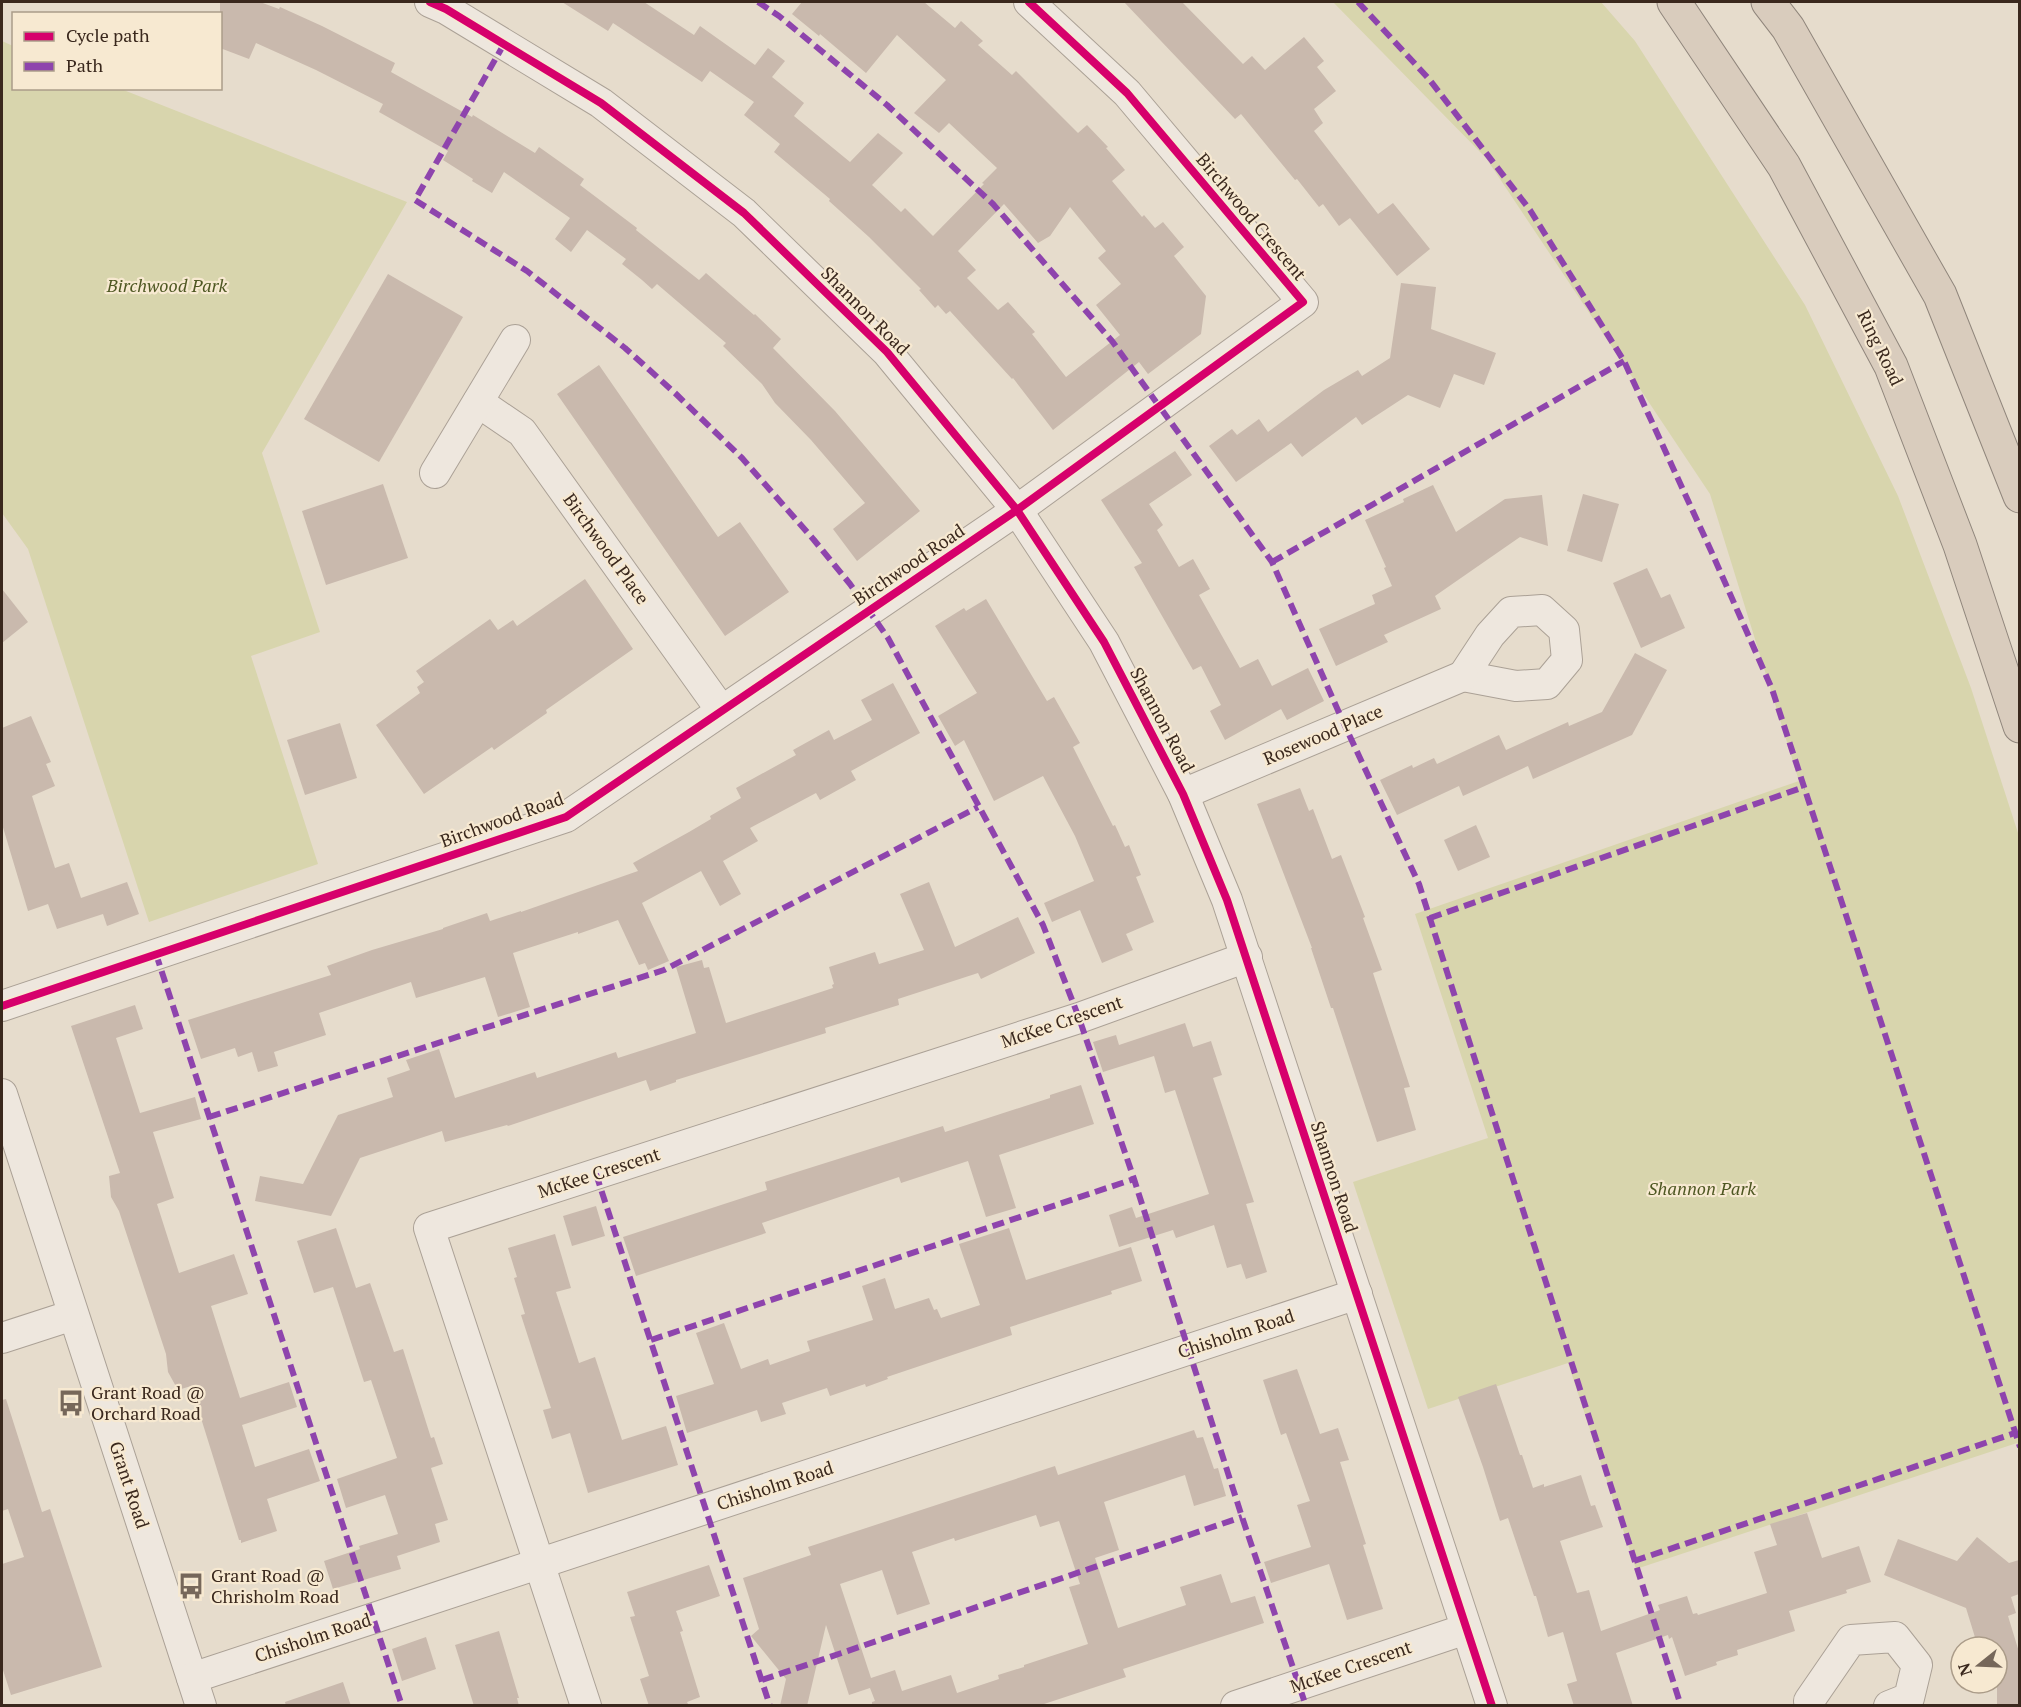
<svg xmlns="http://www.w3.org/2000/svg" width="2021" height="1707" viewBox="0 0 2021 1707" font-family="'PT Serif',serif">
<style>
.green{fill:#d8d5ad}
.building{fill:#c9b9ad;fill-rule:evenodd}
.lines{fill:none;stroke-linecap:round;stroke-linejoin:round}
.minor-casing{stroke:#aba196;stroke-width:32}
.highway-casing{stroke:#90867c;stroke-width:35}
.minor{stroke:#eee7de;stroke-width:30}
.highway{stroke:#d9ccbd;stroke-width:33}
.quiet{stroke:#8e44ad;stroke-width:6;stroke-dasharray:12 6;stroke-linecap:butt}
.cycleway-casing{stroke:#f7e9d1;stroke-width:11}
.cycleway{stroke:#d6006c;stroke-width:8}
.labels{text-anchor:middle;stroke-width:4.5;stroke-linejoin:round;paint-order:stroke}
.street-label{font-size:18px;fill:#3a281d;stroke:#f7e9d1}
.park-label{font-size:18px;font-style:italic;fill:#4e5722;stroke:#f7e9d1}
.poi-label{font-size:18px;fill:#3a281d;stroke:#f7e9d1;text-anchor:start}
</style>
<rect width="100%" height="100%" fill="#e6dccc"/>
<g class="green">
<path d="M 1333,2 L 1601,2 L 1635,41 L 1805,305 L 1898,496 L 1971,688 L 2019,836 L 2019,1450 L 2017,1443 L 1636,1569 L 1568,1363 L 1428,1409 L 1353,1182 L 1488,1138 L 1415,914 L 1799,781 L 1710,494 L 1486,158 Z"/>
<path d="M 2,41 L 13,46 L 14,88 L 121,89 L 407,202 L 262,453 L 320,632 L 251,656 L 318,864 L 149,922 L 28,549 L 2,513 Z"/>
</g>
<g class="building">
<path d="M 220,2 L 260,2 L 279,9 L 280,7 L 322,26 L 395,63 L 391,72 L 472,117 L 473,115 L 535,153 L 539,147 L 584,179 L 580,185 L 637,228 L 636,230 L 699,280 L 706,273 L 754,315 L 755,314 L 781,339 L 773,348 L 835,411 L 920,511 L 857,561 L 833,529 L 865,503 L 811,440 L 775,403 L 762,384 L 723,346 L 726,343 L 657,284 L 652,289 L 642,280 L 622,264 L 626,259 L 587,230 L 571,252 L 555,239 L 570,218 L 504,172 L 492,193 L 472,181 L 473,179 L 443,160 L 448,151 L 379,112 L 383,104 L 316,70 L 256,43 L 249,59 L 220,48 Z"/>
<path d="M 562,2 L 644,2 L 694,35 L 700,26 L 755,65 L 768,48 L 785,61 L 772,77 L 804,103 L 794,116 L 850,162 L 878,133 L 903,153 L 872,185 L 901,212 L 905,208 L 933,236 L 984,184 L 982,183 L 997,168 L 949,123 L 939,133 L 914,113 L 946,80 L 897,35 L 866,73 L 820,34 L 819,36 L 792,14 L 802,2 L 924,2 L 955,28 L 961,21 L 983,41 L 978,45 L 1012,75 L 1016,71 L 1078,133 L 1087,125 L 1108,147 L 1106,148 L 1125,170 L 1112,181 L 1142,217 L 1144,215 L 1155,228 L 1163,222 L 1184,247 L 1174,256 L 1206,296 L 1201,334 L 1148,374 L 1139,362 L 1053,430 L 1013,378 L 1012,379 L 950,311 L 946,314 L 938,305 L 935,308 L 919,290 L 921,289 L 869,237 L 829,201 L 830,199 L 774,152 L 780,144 L 744,115 L 754,102 L 710,71 L 702,82 L 613,23 L 608,31 ZM 1004,204 L 1038,243 L 1050,236 L 1070,207 L 1106,251 L 1098,258 L 1121,284 L 1096,305 L 1120,335 L 1066,377 L 1032,334 L 1035,332 L 1008,302 L 998,310 L 967,278 L 976,270 L 958,251 Z"/>
<path d="M 1124,2 L 1182,2 L 1243,64 L 1252,56 L 1265,70 L 1304,37 L 1324,61 L 1317,67 L 1336,91 L 1314,109 L 1323,123 L 1314,131 L 1378,214 L 1393,203 L 1430,249 L 1397,276 L 1350,218 L 1339,226 L 1323,204 L 1319,207 L 1297,179 L 1295,180 L 1241,114 L 1235,119 Z"/>
<path d="M 388,274 L 463,317 L 379,462 L 304,419 Z"/>
<path d="M 1401,283 L 1436,287 L 1431,329 L 1496,353 L 1484,385 L 1454,374 L 1440,408 L 1408,395 L 1362,425 L 1356,417 L 1302,457 L 1291,443 L 1236,482 L 1209,446 L 1232,429 L 1237,435 L 1259,419 L 1268,432 L 1324,390 L 1358,370 L 1362,376 L 1390,358 Z"/>
<path d="M 599,365 L 718,537 L 740,522 L 789,592 L 725,636 L 557,394 Z"/>
<path d="M 1175,451 L 1192,475 L 1149,504 L 1163,525 L 1157,530 L 1179,567 L 1193,559 L 1210,589 L 1199,595 L 1240,668 L 1258,659 L 1272,686 L 1308,668 L 1324,701 L 1287,720 L 1281,709 L 1225,740 L 1210,711 L 1221,705 L 1201,666 L 1193,670 L 1134,567 L 1142,563 L 1101,500 Z"/>
<path d="M 383,484 L 408,558 L 326,585 L 302,511 Z"/>
<path d="M 1433,485 L 1456,532 L 1505,499 L 1542,495 L 1548,546 L 1520,537 L 1435,596 L 1441,609 L 1384,635 L 1388,642 L 1336,666 L 1319,629 L 1375,604 L 1372,595 L 1392,586 L 1384,568 L 1386,567 L 1365,520 L 1404,502 L 1403,499 Z"/>
<path d="M 1583,494 L 1619,504 L 1602,562 L 1567,551 Z"/>
<path d="M 1647,568 L 1661,598 L 1670,594 L 1685,628 L 1641,648 L 1613,583 Z"/>
<path d="M 585,579 L 633,649 L 546,710 L 547,713 L 494,750 L 492,747 L 424,794 L 376,725 L 420,693 L 417,687 L 424,682 L 416,671 L 490,619 L 498,630 L 513,620 L 517,626 Z"/>
<path d="M 2,589 L 28,622 L 2,643 Z"/>
<path d="M 986,599 L 1047,701 L 1054,697 L 1080,743 L 1073,747 L 1113,826 L 1115,825 L 1125,847 L 1129,845 L 1141,875 L 1136,877 L 1154,922 L 1126,934 L 1133,950 L 1102,963 L 1080,910 L 1052,922 L 1044,903 L 1094,881 L 1075,836 L 1043,776 L 994,801 L 964,740 L 955,746 L 938,716 L 977,693 L 935,626 L 964,608 L 966,611 Z"/>
<path d="M 1635,653 L 1667,670 L 1632,735 L 1533,779 L 1528,766 L 1463,796 L 1459,786 L 1397,815 L 1380,780 L 1412,765 L 1413,768 L 1434,758 L 1437,764 L 1499,735 L 1506,750 L 1568,722 L 1569,726 L 1602,712 Z"/>
<path d="M 893,683 L 920,733 L 851,771 L 856,780 L 820,800 L 816,793 L 750,828 L 758,841 L 723,861 L 741,894 L 720,906 L 701,871 L 642,903 L 669,961 L 648,970 L 645,963 L 639,965 L 618,920 L 578,934 L 578,932 L 513,953 L 530,1007 L 498,1017 L 485,977 L 416,998 L 411,982 L 319,1013 L 326,1035 L 274,1052 L 278,1066 L 258,1072 L 252,1052 L 238,1057 L 235,1048 L 201,1059 L 188,1020 L 331,975 L 327,966 L 372,950 L 443,929 L 443,928 L 487,913 L 490,921 L 521,911 L 521,912 L 638,871 L 633,863 L 689,832 L 711,819 L 710,816 L 741,798 L 736,788 L 796,755 L 793,750 L 829,730 L 834,740 L 872,720 L 861,700 Z"/>
<path d="M 31,716 L 51,762 L 46,764 L 55,786 L 32,796 L 55,868 L 69,863 L 81,898 L 127,882 L 139,914 L 107,926 L 103,914 L 57,929 L 48,904 L 28,911 L 2,824 L 2,728 Z"/>
<path d="M 340,723 L 357,778 L 305,795 L 287,740 Z"/>
<path d="M 1300,788 L 1309,811 L 1313,809 L 1332,859 L 1341,855 L 1365,917 L 1363,918 L 1382,970 L 1373,973 L 1410,1087 L 1404,1088 L 1416,1130 L 1377,1142 L 1333,1008 L 1331,1008 L 1311,948 L 1312,948 L 1257,804 Z"/>
<path d="M 1476,825 L 1490,857 L 1458,871 L 1444,840 Z"/>
<path d="M 929,882 L 955,947 L 1018,917 L 1035,953 L 981,979 L 978,973 L 898,999 L 899,1005 L 825,1028 L 826,1033 L 676,1080 L 676,1082 L 650,1091 L 646,1080 L 508,1126 L 507,1125 L 445,1142 L 442,1131 L 360,1158 L 331,1216 L 255,1201 L 260,1176 L 303,1184 L 338,1115 L 393,1097 L 387,1078 L 410,1070 L 406,1060 L 439,1049 L 455,1098 L 535,1072 L 537,1078 L 616,1052 L 618,1058 L 696,1033 L 676,967 L 702,960 L 704,968 L 709,967 L 726,1023 L 833,988 L 832,985 L 834,984 L 829,967 L 875,952 L 879,964 L 924,950 L 900,894 Z"/>
<path d="M 135,1005 L 143,1029 L 116,1038 L 140,1113 L 195,1097 L 201,1119 L 153,1132 L 174,1198 L 157,1204 L 179,1273 L 234,1254 L 248,1294 L 211,1306 L 240,1398 L 289,1382 L 297,1407 L 242,1425 L 255,1467 L 309,1449 L 320,1481 L 267,1499 L 277,1531 L 241,1543 L 241,1540 L 239,1540 L 191,1386 L 178,1390 L 168,1372 L 166,1354 L 119,1211 L 111,1197 L 109,1176 L 120,1173 L 71,1026 Z"/>
<path d="M 1185,1023 L 1193,1047 L 1211,1041 L 1222,1075 L 1213,1078 L 1254,1202 L 1246,1204 L 1267,1272 L 1246,1279 L 1241,1264 L 1227,1268 L 1214,1225 L 1176,1238 L 1173,1230 L 1119,1247 L 1109,1215 L 1132,1207 L 1136,1218 L 1209,1194 L 1175,1090 L 1165,1093 L 1154,1056 L 1103,1072 L 1093,1042 L 1116,1035 L 1119,1045 Z"/>
<path d="M 1081,1085 L 1094,1124 L 999,1155 L 1016,1208 L 986,1217 L 968,1161 L 901,1183 L 899,1177 L 762,1223 L 766,1233 L 636,1276 L 623,1237 L 767,1190 L 765,1182 L 943,1126 L 945,1132 L 1050,1098 L 1050,1095 Z"/>
<path d="M 596,1206 L 605,1236 L 572,1246 L 563,1216 Z"/>
<path d="M 336,1228 L 356,1288 L 370,1283 L 394,1352 L 403,1349 L 431,1438 L 434,1437 L 443,1464 L 431,1468 L 448,1520 L 435,1524 L 440,1542 L 397,1556 L 401,1569 L 333,1589 L 324,1561 L 360,1549 L 359,1546 L 398,1534 L 385,1495 L 346,1508 L 337,1479 L 397,1458 L 371,1380 L 364,1382 L 333,1287 L 314,1293 L 297,1241 Z"/>
<path d="M 1009,1228 L 1026,1280 L 1131,1247 L 1142,1281 L 1111,1291 L 1112,1294 L 1010,1327 L 1012,1335 L 887,1377 L 888,1379 L 866,1387 L 865,1384 L 830,1396 L 827,1388 L 782,1403 L 786,1414 L 761,1422 L 757,1410 L 687,1433 L 676,1396 L 714,1384 L 696,1333 L 724,1323 L 741,1369 L 768,1359 L 770,1365 L 810,1351 L 807,1341 L 873,1320 L 862,1286 L 885,1278 L 895,1309 L 929,1298 L 934,1310 L 937,1309 L 941,1318 L 980,1305 L 959,1244 Z"/>
<path d="M 555,1234 L 571,1288 L 556,1292 L 579,1363 L 595,1357 L 622,1440 L 666,1426 L 678,1465 L 588,1493 L 570,1433 L 552,1439 L 543,1410 L 551,1408 L 521,1315 L 525,1314 L 514,1278 L 517,1277 L 508,1248 Z"/>
<path d="M 1297,1369 L 1320,1434 L 1338,1428 L 1349,1460 L 1340,1462 L 1366,1544 L 1363,1545 L 1383,1609 L 1347,1620 L 1329,1564 L 1271,1583 L 1264,1562 L 1311,1547 L 1297,1505 L 1310,1501 L 1286,1433 L 1281,1435 L 1263,1380 Z"/>
<path d="M 1496,1384 L 1520,1455 L 1522,1455 L 1533,1488 L 1544,1484 L 1544,1487 L 1581,1475 L 1591,1506 L 1595,1505 L 1603,1527 L 1560,1541 L 1577,1593 L 1589,1590 L 1601,1631 L 1660,1610 L 1658,1605 L 1687,1596 L 1693,1614 L 1697,1613 L 1698,1615 L 1767,1593 L 1754,1552 L 1777,1545 L 1770,1524 L 1807,1513 L 1822,1558 L 1859,1546 L 1871,1582 L 1846,1590 L 1847,1593 L 1789,1611 L 1795,1631 L 1737,1650 L 1738,1655 L 1716,1662 L 1717,1665 L 1685,1676 L 1672,1637 L 1669,1639 L 1668,1635 L 1616,1653 L 1633,1706 L 1574,1706 L 1567,1684 L 1577,1681 L 1563,1632 L 1548,1637 L 1536,1596 L 1534,1596 L 1508,1518 L 1500,1521 L 1483,1467 L 1458,1397 Z"/>
<path d="M 6,1399 L 42,1512 L 50,1509 L 102,1667 L 11,1695 L 2,1667 L 2,1564 L 24,1557 L 8,1509 L 2,1511 L 2,1400 Z"/>
<path d="M 1194,1430 L 1197,1438 L 1203,1437 L 1214,1469 L 1218,1468 L 1226,1496 L 1194,1506 L 1185,1475 L 1104,1502 L 1119,1550 L 1095,1558 L 1118,1628 L 1186,1605 L 1180,1587 L 1221,1574 L 1231,1603 L 1255,1596 L 1264,1623 L 1123,1669 L 1126,1677 L 1038,1706 L 872,1706 L 872,1702 L 875,1701 L 870,1688 L 849,1695 L 826,1625 L 807,1706 L 780,1706 L 786,1679 L 751,1636 L 759,1629 L 743,1578 L 811,1555 L 808,1547 L 860,1530 L 1055,1466 L 1058,1475 ZM 1036,1515 L 1040,1527 L 1059,1521 L 1080,1584 L 1069,1587 L 1088,1644 L 1024,1665 L 1024,1667 L 998,1675 L 999,1679 L 957,1693 L 951,1675 L 902,1691 L 895,1670 L 871,1678 L 840,1584 L 882,1570 L 897,1615 L 930,1604 L 912,1552 L 954,1538 L 955,1541 Z"/>
<path d="M 1977,1537 L 2009,1563 L 2019,1560 L 2019,1594 L 2011,1597 L 2016,1613 L 2008,1616 L 2019,1652 L 2019,1706 L 1997,1706 L 1997,1647 L 1978,1647 L 1966,1608 L 1884,1575 L 1898,1539 L 1957,1561 Z"/>
<path d="M 709,1565 L 720,1596 L 676,1611 L 683,1631 L 680,1632 L 700,1697 L 687,1702 L 689,1706 L 649,1706 L 640,1679 L 649,1676 L 630,1617 L 635,1616 L 627,1592 Z"/>
<path d="M 499,1631 L 519,1698 L 517,1698 L 519,1706 L 474,1706 L 455,1645 Z"/>
<path d="M 426,1637 L 436,1669 L 402,1681 L 392,1649 Z"/>
<path d="M 343,1682 L 351,1706 L 286,1706 L 285,1702 Z"/>
</g>
<g class="lines">
<g class="minor-casing">
<g id="minor">
<path d="M 430,2 L 446,9 L 601,103 L 744,213 L 887,352 L 1017,510 L 1104,642 L 1183,794 L 1227,900 L 1492,1706"/>
<path d="M 478,402 L 522,432 L 721,710"/>
<path d="M 435,473 L 515,340"/>
<path d="M 1542,610 L 1564,630 L 1567,660 L 1547,684 L 1516,686 L 1463,676 L 1490,635 L 1511,612 Z"/>
<path d="M 1183,794 L 1463,676"/>
<path d="M 2,1006 L 566,817 L 1017,510 L 1303,302 L 1127,93 L 1029,2"/>
<path d="M 2,1094 L 201,1706"/>
<path d="M 2,1338 L 73,1315"/>
<path d="M 192,1678 L 1357,1294"/>
<path d="M 1809,1701 L 1851,1640 L 1895,1637 L 1917,1665 L 1909,1698 L 1889,1706"/>
<path d="M 586,1706 L 429,1228 L 1079,1018 L 1247,957"/>
<path d="M 1236,1706 L 1466,1629"/>
</g>
</g>
<g class="highway-casing">
<g id="highway">
<path d="M 1674,2 L 1784,166 L 1891,366 L 1960,545 L 2020,726"/>
<path d="M 1768,2 L 1788,28 L 1940,295 L 2020,496"/>
</g>
</g>
<use href="#minor" class="minor"/>
<use href="#highway" class="highway"/>
<g class="quiet">
<path d="M 758,2 L 779,16 L 887,105 L 993,204 L 1112,341 L 1272,562 L 1345,726 L 1419,884 L 1681,1706"/>
<path d="M 1358,2 L 1429,79 L 1530,210 L 1624,361 L 1712,553 L 1772,689 L 2020,1447"/>
<path d="M 504,44 L 415,200 L 527,271 L 625,348 L 675,393 L 742,458 L 814,540 L 850,584 L 888,638 L 1043,925 L 1079,1018 L 1134,1179 L 1242,1517 L 1306,1706"/>
<path d="M 1272,562 L 1624,361"/>
<path d="M 1430,918 L 1804,787"/>
<path d="M 156,954 L 402,1706"/>
<path d="M 209,1117 L 664,970 L 978,807"/>
<path d="M 596,1174 L 770,1706"/>
<path d="M 651,1340 L 1134,1179"/>
<path d="M 1634,1561 L 2015,1433"/>
<path d="M 762,1680 L 1242,1517"/>
</g>
<g class="cycleway-casing">
<g id="cycleway">
<path d="M 430,2 L 446,9 L 601,103 L 744,213 L 887,352 L 1017,510 L 1104,642 L 1183,794 L 1227,900 L 1492,1706"/>
<path d="M 2,1006 L 566,817 L 1017,510 L 1303,302 L 1127,93 L 1029,2"/>
</g>
</g>
<use href="#cycleway" class="cycleway"/>
</g>
<defs>
<g id="bus-bare" transform="scale(2.07)"><path d="M-5-6H5V4H4V6H2V4H-2V6H-4V4H-5ZM-3.5-4V0h7V-4ZM-3.5 1.2v1.5H-2V1.2ZM2 1.2v1.5H3.5V1.2Z" fill="#76675a" stroke="#f7e9d1" stroke-width="2.5" paint-order="stroke"/></g>
</defs>
<g fill-rule="evenodd">
<use href="#bus-bare" x="71" y="1403"/>
<use href="#bus-bare" x="191" y="1586"/>
</g>
<g class="labels">
<g class="street-label">
<text transform="translate(1251 217) rotate(50)" y="6">Birchwood Crescent</text>
<text transform="translate(865 311) rotate(45)" y="6">Shannon Road</text>
<text transform="translate(1880 348) rotate(64)" y="6">Ring Road</text>
<text transform="translate(606 549) rotate(54)" y="6">Birchwood Place</text>
<text transform="translate(909 565) rotate(-34)" y="6">Birchwood Road</text>
<text transform="translate(1162 720) rotate(62)" y="6">Shannon Road</text>
<text transform="translate(1323 735) rotate(-23)" y="6">Rosewood Place</text>
<text transform="translate(502 820) rotate(-20)" y="6">Birchwood Road</text>
<text transform="translate(1062 1022) rotate(-19)" y="6">McKee Crescent</text>
<text transform="translate(599 1173) rotate(-18)" y="6">McKee Crescent</text>
<text transform="translate(1334 1177) rotate(72)" y="6">Shannon Road</text>
<text transform="translate(1236 1334) rotate(-18)" y="6">Chisholm Road</text>
<text transform="translate(129 1485) rotate(72)" y="6">Grant Road</text>
<text transform="translate(775 1486) rotate(-18)" y="6">Chisholm Road</text>
<text transform="translate(313 1638) rotate(-18)" y="6">Chisholm Road</text>
<text transform="translate(1351 1667) rotate(-19)" y="6">McKee Crescent</text>
</g>
<g class="park-label">
<text x="167" y="292">Birchwood Park</text>
<text x="1702" y="1195">Shannon Park</text>
</g>
<g class="poi-label">
<text x="91" y="1399">Grant Road @<tspan x="91" dy="21">Orchard Road</tspan></text>
<text x="211" y="1582">Grant Road @<tspan x="211" dy="21">Chrisholm Road</tspan></text>
</g>
</g>
<rect width="2021" height="1707" fill="none" stroke="#3a281d" stroke-width="6"/>
<rect x="12" y="12" width="210" height="78" fill="#f7e9d1" stroke="#ab9c89" stroke-width="1.5"/>
<rect x="24" y="32" width="30" height="9" fill="#d6006c" stroke="#ab9c89" stroke-width="1.5"/>
<text x="66" y="42" font-size="18" fill="#3a281d">Cycle path</text>
<rect x="24" y="62" width="30" height="9" fill="#8e44ad" stroke="#ab9c89" stroke-width="1.5"/>
<text x="66" y="72" font-size="18" fill="#3a281d">Path</text>
<g transform="translate(1979 1665) rotate(252)"><circle r="28" fill="#f7e9d1" stroke="#ab9c89" stroke-width="1.5"/>
<path d="M0-4.5L10 22L0 15L-10 22Z" fill="#76675a"/>
<text y="-9" font-size="16" font-weight="bold" text-anchor="middle" fill="#3a281d">N</text>
</g>
</svg>
